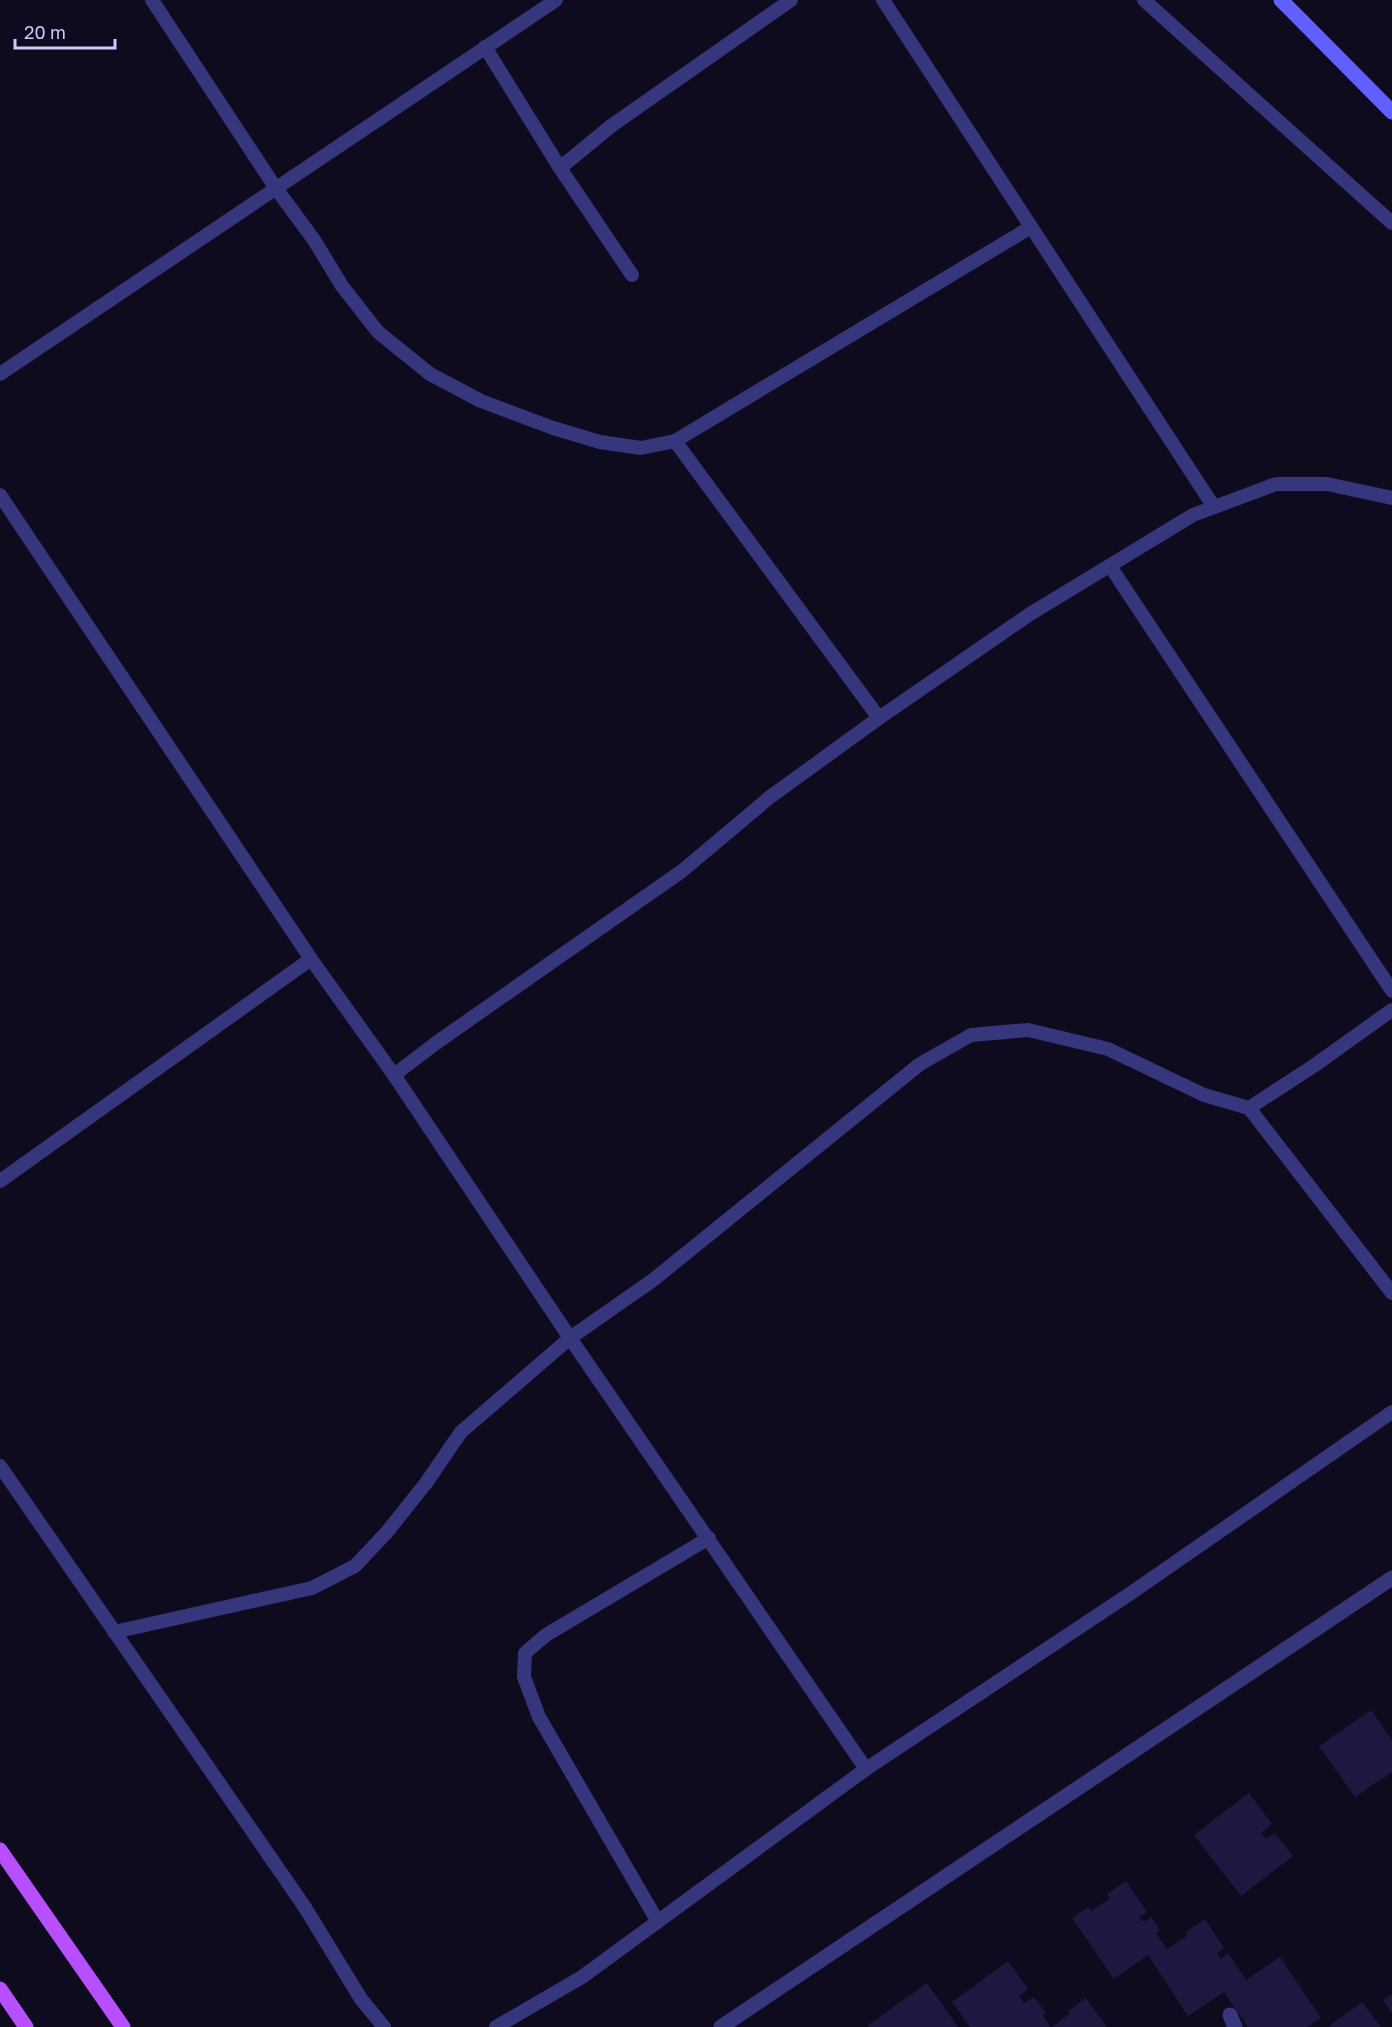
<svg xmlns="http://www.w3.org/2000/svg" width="1392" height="2027" viewBox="0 0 1392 2027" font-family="'Golos Text',sans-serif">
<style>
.building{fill:#1e173f}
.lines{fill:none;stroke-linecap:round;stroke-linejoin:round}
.lane{stroke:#36367d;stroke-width:14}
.street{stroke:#36367d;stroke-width:15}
.secondary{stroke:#5f60ff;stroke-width:15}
.primary{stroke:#b74fff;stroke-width:15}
</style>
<rect width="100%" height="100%" fill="#0e0b1e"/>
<g class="building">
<path d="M 1371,1710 L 1392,1740 L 1392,1772 L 1355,1797 L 1319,1746 Z"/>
<path d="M 1249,1793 L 1272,1824 L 1261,1833 L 1266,1839 L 1275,1833 L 1293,1856 L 1241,1896 L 1194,1835 Z"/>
<path d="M 1126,1881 L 1147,1912 L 1139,1917 L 1144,1922 L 1151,1917 L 1160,1930 L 1156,1933 L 1167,1949 L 1188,1935 L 1186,1932 L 1205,1919 L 1224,1948 L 1217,1953 L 1221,1959 L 1228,1953 L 1246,1980 L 1280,1957 L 1321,2018 L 1307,2027 L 1248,2027 L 1224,1992 L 1188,2016 L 1148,1955 L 1114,1979 L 1072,1918 L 1088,1907 L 1091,1911 L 1110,1899 L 1107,1894 Z"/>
<path d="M 1008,1961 L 1028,1989 L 1019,1996 L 1024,2003 L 1034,1997 L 1046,2013 L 1043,2015 L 1050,2027 L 970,2027 L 952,2002 Z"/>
<path d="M 927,1983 L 958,2027 L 869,2027 L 868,2025 Z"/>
<path d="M 1392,1994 L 1392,2013 L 1383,2000 Z"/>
<path d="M 1086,1998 L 1107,2027 L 1052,2027 L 1069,2014 L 1068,2011 Z"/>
<path d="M 1362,2002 L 1381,2027 L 1328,2027 Z"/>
</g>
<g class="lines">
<g class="lane">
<path d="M 152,0 L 275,187 L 314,240 L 342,286 L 378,332 L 430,374 L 481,401 L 553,428 L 600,442 L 641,448 L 675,441 L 1031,227"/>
<path d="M 883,0 L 1214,507"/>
<path d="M 1144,0 L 1392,223"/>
<path d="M 485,47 L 560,168 L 632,275"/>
<path d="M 560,168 L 611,126 L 791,0"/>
<path d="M 0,374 L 556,0"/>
<path d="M 675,441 L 879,718"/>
<path d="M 0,495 L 311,959 L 394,1075 L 436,1043 L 682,871 L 770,797 L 879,718 L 1030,614 L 1193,515 L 1276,484 L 1327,484 L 1392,498"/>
<path d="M 1110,566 L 1392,991"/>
<path d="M 394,1075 L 570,1338 L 866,1769"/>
<path d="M 1249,1108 L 1392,1293"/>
<path d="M 0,1181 L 311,959"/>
<path d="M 0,1466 L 304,1906 L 361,1999 L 384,2027"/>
<path d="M 114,1632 L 312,1588 L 355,1566 L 387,1532 L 426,1483 L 461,1432 L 570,1338 L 653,1280 L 920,1064 L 971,1035 L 1028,1030 L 1108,1049 L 1204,1095 L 1249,1108 L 1315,1065 L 1392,1010"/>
<path d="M 658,1922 L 539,1717 L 524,1677 L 525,1653 L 546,1635 L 709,1538"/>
<path d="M 496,2027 L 582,1977 L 866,1769 L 1131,1593 L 1392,1412"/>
</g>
<g class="street">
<path d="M 1230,2015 L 1235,2027"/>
<path d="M 721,2027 L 1392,1578"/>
</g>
<path class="secondary" d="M 1281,0 L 1392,112"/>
<g class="primary">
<path d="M 0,1850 L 123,2027"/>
<path d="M 0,1989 L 26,2027"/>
</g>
</g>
<path d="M15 39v9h100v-9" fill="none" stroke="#cdc8ff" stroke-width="3"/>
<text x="24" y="39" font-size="18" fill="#cdc8ff" stroke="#0e0b1e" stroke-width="4.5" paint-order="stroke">20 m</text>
</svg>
